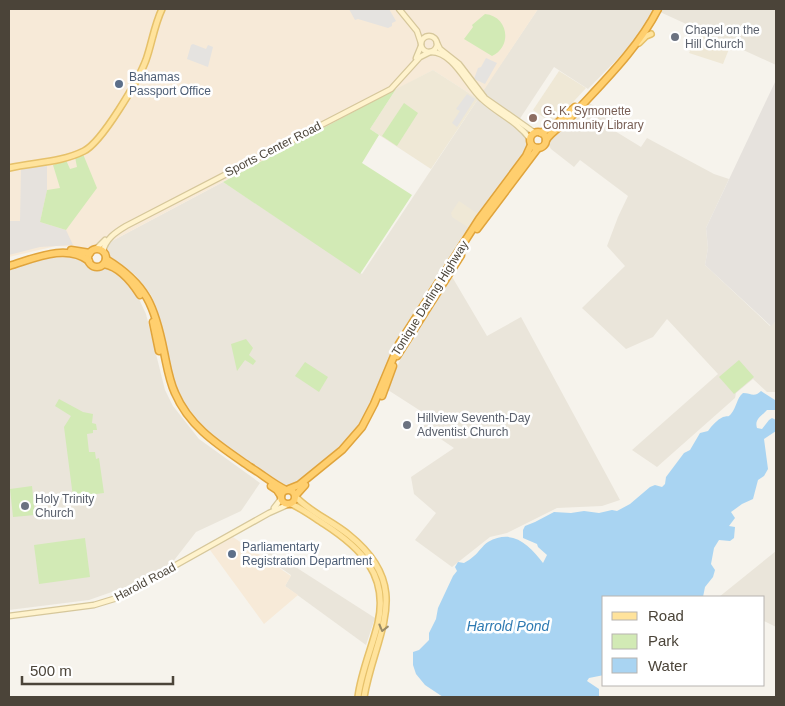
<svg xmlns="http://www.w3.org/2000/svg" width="785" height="706" viewBox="0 0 785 706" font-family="Helvetica,sans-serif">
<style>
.residential{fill:#eae5da}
.commercial{fill:#f7ead8}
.industrial{fill:#e6e2dd}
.education{fill:#efe8d6}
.green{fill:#d2eab5}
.parking{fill:#e5e3e0}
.water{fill:#a9d4f2}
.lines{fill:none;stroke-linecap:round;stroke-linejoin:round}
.secondary-casing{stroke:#d6c79b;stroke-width:7}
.primary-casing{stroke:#e6c16a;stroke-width:8}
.highway-casing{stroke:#e0a43c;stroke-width:9}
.secondary{stroke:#fff3cd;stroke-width:4.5}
.primary{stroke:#ffe39c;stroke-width:5}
.highway{stroke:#ffcf6e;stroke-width:6}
.oneway{stroke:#9c8c66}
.worship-dot{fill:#6b7280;stroke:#fff;stroke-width:2}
.service-dot{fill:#5c6f8a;stroke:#fff;stroke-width:2}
.education-dot{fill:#8d6e63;stroke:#fff;stroke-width:2}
.labels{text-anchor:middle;stroke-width:5;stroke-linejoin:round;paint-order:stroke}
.worship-label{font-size:12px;fill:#5b616d;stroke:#fff;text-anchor:start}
.service-label{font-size:12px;fill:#4e5e75;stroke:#fff;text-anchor:start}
.education-label{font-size:12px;fill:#785e54;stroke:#fff;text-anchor:start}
.street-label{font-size:12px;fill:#4b4439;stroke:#fff}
.water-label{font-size:14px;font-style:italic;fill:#2e7ab2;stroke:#fff}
</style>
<rect width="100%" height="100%" fill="#f6f3ec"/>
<g class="residential">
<path d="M 538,9 L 654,9 L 637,39 L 588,89 L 554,67 L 519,120 L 482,92 Z"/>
<path d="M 662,9 L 776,9 L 776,65 L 660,12 Z"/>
<path d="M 478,99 L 513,124 L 523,134 L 527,143 L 525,152 L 470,228 L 394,345 L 370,405 L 359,427 L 342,446 L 298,482 L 286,486 L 222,445 L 197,423 L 184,403 L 174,382 L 164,334 L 156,306 L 151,295 L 135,275 L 111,257 L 107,248 L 109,244 L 112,241 L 223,182 L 362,274 Z"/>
<path d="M 588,102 L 613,119 L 610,128 L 641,147 L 647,138 L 714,174 L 729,179 L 706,228 L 708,248 L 705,265 L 770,326 L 776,321 L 776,392 L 767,392 L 753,379 L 736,393 L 735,398 L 657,467 L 632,450 L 718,374 L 667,319 L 653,337 L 626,349 L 582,308 L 625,266 L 607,246 L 618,217 L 628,196 L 580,160 L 574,167 L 551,149 L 548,144 L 549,140 Z"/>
<path d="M 70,257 L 97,262 L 122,278 L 130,286 L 139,299 L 146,314 L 165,390 L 173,406 L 199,439 L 260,483 L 241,511 L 196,532 L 172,563 L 126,587 L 89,600 L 9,610 L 9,269 L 50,258 Z"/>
<path d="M 451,275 L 487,336 L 521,317 L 620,500 L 602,506 L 557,508 L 507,533 L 490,537 L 452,567 L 415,540 L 436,513 L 414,494 L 411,477 L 454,448 L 423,427 L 430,417 L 388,390 L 406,345 Z"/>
<path d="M 269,550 L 375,618 L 366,645 L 285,586 L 291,575 L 262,555 Z"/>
<path d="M 776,551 L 776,627 L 764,621 L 764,597 L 719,597 Z"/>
</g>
<g class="commercial">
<path d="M 9,9 L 538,9 L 478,99 L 433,70 L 112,241 L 88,248 L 56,246 L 9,257 Z"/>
<path d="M 233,537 L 291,576 L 285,586 L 298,595 L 264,624 L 210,550 Z"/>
</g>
<g class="industrial">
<path d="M 776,80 L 776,321 L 771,326 L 705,265 L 708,248 L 706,228 Z"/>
<path d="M 47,164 L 47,190 L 40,222 L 66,230 L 73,245 L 40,247 L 9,255 L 9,221 L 20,221 L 21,167 Z"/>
</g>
<g class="education">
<path d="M 700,30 L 731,44 L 723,64 L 689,53 Z"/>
<path d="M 433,70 L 478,99 L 431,169 L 370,129 L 396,89 Z"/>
<path d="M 559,71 L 586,88 L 553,124 L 533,110 Z"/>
<path d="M 459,201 L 478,214 L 469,228 L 452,217 L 451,213 Z"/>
</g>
<g class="green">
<path d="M 485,14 C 508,16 513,46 492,56 L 464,39 L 473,27 L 472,25 Z"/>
<path d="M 396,89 L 370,129 L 379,135 L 362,163 L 412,195 L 360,274 L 223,182 Z"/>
<path d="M 404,103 L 418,113 L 397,146 L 382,136 Z"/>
<path d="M 83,154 L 97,188 L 66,230 L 40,222 L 47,190 L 60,188 L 53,165 L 66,160 L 70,169 L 77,167 L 75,157 Z"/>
<path d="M 246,339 L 253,348 L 249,355 L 256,361 L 253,365 L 245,360 L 237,371 L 231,344 Z"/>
<path d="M 739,360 L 754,377 L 734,394 L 719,377 Z"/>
<path d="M 305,362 L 328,377 L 319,392 L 295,376 Z"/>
<path d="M 59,399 L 83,412 L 93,414 L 92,423 L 96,424 L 97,430 L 93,430 L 93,433 L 87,434 L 89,452 L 95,452 L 96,459 L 99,458 L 104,493 L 73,497 L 64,427 L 71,416 L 55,406 Z"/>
<path d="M 32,486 L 35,515 L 13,517 L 10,489 Z"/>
<path d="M 85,538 L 90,577 L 39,584 L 34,545 Z"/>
</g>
<g class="parking">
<path d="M 349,9 L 389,9 L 396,21 L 392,23 L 392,26 L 388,28 L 358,19 L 355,20 Z"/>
<path d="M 193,44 L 206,49 L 208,45 L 213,47 L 208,67 L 187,59 L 191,45 Z"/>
<path d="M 486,58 L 497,63 L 485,84 L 474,79 L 478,68 L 481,67 Z"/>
<path d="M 467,94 L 475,99 L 457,127 L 452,123 L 460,111 L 456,109 Z"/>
</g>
<path class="water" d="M 761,391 L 775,400 L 776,398 L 776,410 L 767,410 C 762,416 754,419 757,428 L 762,429 L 769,420 L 772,418 L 776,420 L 776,431 L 764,439 L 768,469 L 764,476 L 758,480 L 753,499 L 742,504 L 731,512 L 735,518 L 729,526 L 735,527 L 734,538 L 730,541 L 719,540 L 714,548 L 711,564 L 715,570 L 713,577 L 705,587 L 703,597 L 604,597 L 604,675 L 589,678 L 587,681 L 599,689 L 599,697 L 443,697 L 425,685 L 416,674 L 413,665 L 413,652 L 419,650 L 429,640 L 429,633 L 436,619 L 438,608 L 453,576 L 457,571 L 455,567 L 458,562 L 464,563 C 467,561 471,559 474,556 C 479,552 482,546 488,542 C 513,528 529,545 543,563 L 547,555 L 538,547 L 537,544 L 523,538 L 523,530 L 525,526 L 535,522 L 554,512 L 571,513 L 584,511 L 599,513 L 612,510 L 617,511 L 630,504 L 650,487 L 655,485 L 662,487 L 665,484 L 666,477 L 684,453 L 690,450 L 700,433 L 708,431 C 712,425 717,420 723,417 C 729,415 727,418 731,414 C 737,407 736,399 743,393 C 751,393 754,398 761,391 Z"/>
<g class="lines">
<g class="secondary-casing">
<g id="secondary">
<path d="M 399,9 L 417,31 L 421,43"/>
<circle cx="429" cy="44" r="8"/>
<path d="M 437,43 L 440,49 L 459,64 L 485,98 L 535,133"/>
<path d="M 431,52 C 454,52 467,86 482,99 C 498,114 517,121 530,139"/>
<path d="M 416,58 L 421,46"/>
<path d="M 96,249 L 105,240"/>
<path d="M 103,252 C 105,239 116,232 126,226 L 391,89 L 420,57 L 430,52"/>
<path d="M 274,508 L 281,499"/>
<path d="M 9,616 L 94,605 L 117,598 L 269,513 L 287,505"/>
</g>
</g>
<g class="primary-casing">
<g id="primary">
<path d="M 639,43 L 646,36 L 651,34"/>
<path d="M 9,168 C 34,162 60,163 84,151 C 102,142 138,81 146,60 C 152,43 154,26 162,9"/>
<path d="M 296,497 C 311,513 332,521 349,535 C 415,588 375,633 364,697"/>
<path d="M 291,504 C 303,509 313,517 324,524 C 361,548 389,575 378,623 C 372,648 361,672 358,697"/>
</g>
</g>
<g class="highway-casing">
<g id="highway">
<circle cx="538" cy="140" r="8"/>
<path d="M 541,133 L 555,125 L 575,107"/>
<path d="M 546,140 C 552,131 563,125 571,117 C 602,83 637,50 658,9"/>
<path d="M 477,229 L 538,148"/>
<circle cx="97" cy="258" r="9"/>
<path d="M 71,250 L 90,253"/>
<path d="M 106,259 C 147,284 155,307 164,352 C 167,366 169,380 175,393 C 190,428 220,446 250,467 C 262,474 273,484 286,490"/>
<path d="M 104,264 C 119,267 132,282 140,295"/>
<path d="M 9,266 C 33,259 66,243 89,261"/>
<path d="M 153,322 L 159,351"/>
<path d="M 397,356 L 461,255"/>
<path d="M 382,396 L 393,366"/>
<path d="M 271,486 L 277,490 L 281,496"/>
<path d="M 289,489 L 299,485 L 342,450 L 362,427 L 374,404 L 399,344 L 479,219 L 526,156 L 531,145"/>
<circle cx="288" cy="497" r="7"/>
<path d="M 296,495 L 305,485"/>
</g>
</g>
<use href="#secondary" class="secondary"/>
<use href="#primary" class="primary"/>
<use href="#highway" class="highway"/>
</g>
<defs><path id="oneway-chevron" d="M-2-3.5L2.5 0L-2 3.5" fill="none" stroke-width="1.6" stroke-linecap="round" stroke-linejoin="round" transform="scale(1.25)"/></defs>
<use class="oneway" href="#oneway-chevron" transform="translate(383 628) rotate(104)"/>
<g class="worship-dot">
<circle cx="675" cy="37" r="5"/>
<circle cx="407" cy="425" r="5"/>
<circle cx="25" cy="506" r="5"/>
</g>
<g class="service-dot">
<circle cx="119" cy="84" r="5"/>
<circle cx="232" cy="554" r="5"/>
</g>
<circle class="education-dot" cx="533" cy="118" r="5"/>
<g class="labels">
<g class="worship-label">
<text x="685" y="34">Chapel on the<tspan x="685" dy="14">Hill Church</tspan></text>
<text x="417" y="422">Hillview Seventh-Day<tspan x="417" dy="14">Adventist Church</tspan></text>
<text x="35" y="503">Holy Trinity<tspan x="35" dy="14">Church</tspan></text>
</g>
<g class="service-label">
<text x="129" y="81">Bahamas<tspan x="129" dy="14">Passport Office</tspan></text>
<text x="242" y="551">Parliamentarty<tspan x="242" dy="14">Registration Department</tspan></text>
</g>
<g class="education-label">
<text x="543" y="115">G. K. Symonette<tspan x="543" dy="14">Community Library</tspan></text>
</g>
<g class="street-label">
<text transform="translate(273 149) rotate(-27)" y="4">Sports Center Road</text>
<text transform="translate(430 298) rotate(-58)" y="4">Tonique Darling Highway</text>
<text transform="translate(145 582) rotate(-28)" y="4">Harold Road</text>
</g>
<g class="water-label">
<text x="508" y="631">Harrold Pond</text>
</g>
</g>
<rect width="785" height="706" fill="none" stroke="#4b4439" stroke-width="20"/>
<rect x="602" y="596" width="162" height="90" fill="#ffffff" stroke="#b7b4b0"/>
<rect x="612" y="612" width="25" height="8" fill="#ffe39c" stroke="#b7b4b0"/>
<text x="648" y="621" font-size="15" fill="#4b4439">Road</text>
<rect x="612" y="634" width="25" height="15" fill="#d2eab5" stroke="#b7b4b0"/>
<text x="648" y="646" font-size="15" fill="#4b4439">Park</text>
<rect x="612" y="658" width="25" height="15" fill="#a9d4f2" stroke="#b7b4b0"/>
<text x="648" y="671" font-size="15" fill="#4b4439">Water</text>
<path d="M22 676v8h151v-8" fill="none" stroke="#4b4439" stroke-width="2.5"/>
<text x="30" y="676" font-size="15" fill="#4b4439" stroke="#ffffff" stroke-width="4" paint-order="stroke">500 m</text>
</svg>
